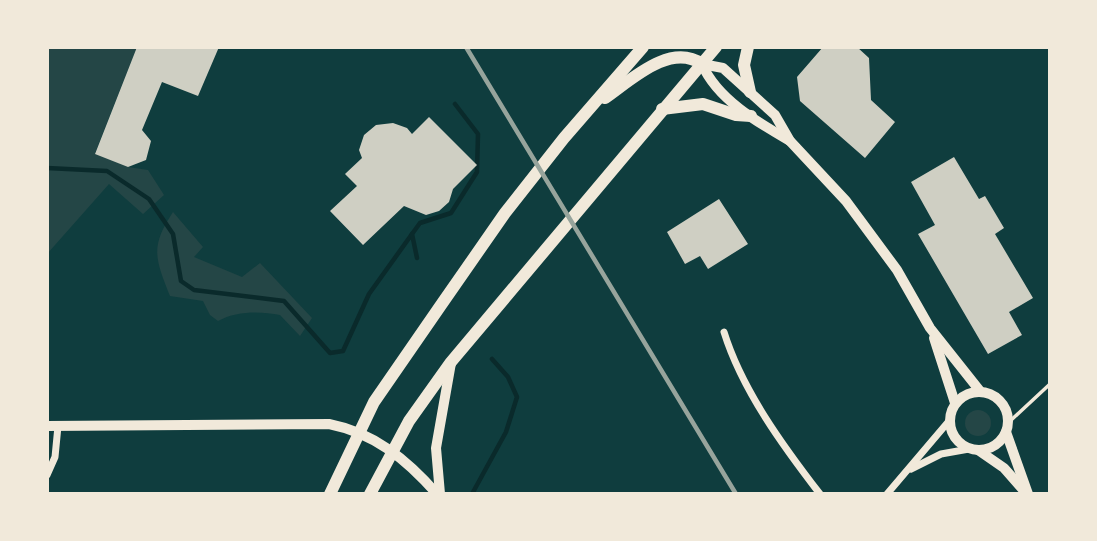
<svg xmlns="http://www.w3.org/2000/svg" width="1097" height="541" viewBox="0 0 1097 541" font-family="Jost,sans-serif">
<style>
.green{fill:#244646}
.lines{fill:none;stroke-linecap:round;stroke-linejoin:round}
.stream{stroke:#0a2a2b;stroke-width:4.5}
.building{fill:#cfcfc3}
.service{stroke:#f1e9da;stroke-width:3.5}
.minor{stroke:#f1e9da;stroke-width:7}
.tertiary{stroke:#f1e9da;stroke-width:10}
.trunk{stroke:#f1e9da;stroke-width:12}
.rail{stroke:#97a49c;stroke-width:4.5}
</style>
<rect width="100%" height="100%" fill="#0f3d3e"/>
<g class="green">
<path d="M 47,47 L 137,47 L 95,153 L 128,167 L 148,170 L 164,195 L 143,214 L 109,184 L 47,254 Z"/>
<path d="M 173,212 L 203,247 L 194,257 L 242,277 L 260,263 L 312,318 L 300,336 L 280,315 C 260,311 236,311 218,321 L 210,315 L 203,301 L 170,296 C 155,258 150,247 173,212 Z"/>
<circle cx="978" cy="423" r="13"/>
</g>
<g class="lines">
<g class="stream">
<path d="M 47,168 L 107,171 L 149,199 L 173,234 L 181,281 L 194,290 L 284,301 L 330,353 L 343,351 L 369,294 L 412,234"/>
<path d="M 417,258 L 412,234 L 420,223 L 451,213 L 477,172 L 478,134 L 455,104"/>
<path d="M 472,494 L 506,432 L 517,397 L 508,377 L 492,359"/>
</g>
</g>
<g class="building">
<path d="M 137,47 L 219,47 L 198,96 L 162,82 L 142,130 L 151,141 L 146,160 L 128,167 L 95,154 Z"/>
<path d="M 823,47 L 857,47 L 869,58 L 871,100 L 895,122 L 865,158 L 800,101 L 797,77 Z"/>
<path d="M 429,117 L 477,165 L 453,189 L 449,202 L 439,211 L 426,215 L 404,206 L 363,245 L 330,211 L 357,186 L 345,174 L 362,158 L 359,150 L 364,135 L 376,125 L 393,123 L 407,128 L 412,134 Z"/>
<path d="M 954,157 L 979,199 L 985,196 L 1004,228 L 995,234 L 1033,298 L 1009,312 L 1022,335 L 988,354 L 918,234 L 935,225 L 911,182 Z"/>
<path d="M 719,199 L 748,244 L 708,269 L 700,256 L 685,264 L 667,232 Z"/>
</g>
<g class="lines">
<path class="service" d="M 1008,423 L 1050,384"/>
<g class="minor">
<path d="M 724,332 C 742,390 783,446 820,494"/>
<path d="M 911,469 L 941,454 L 969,449"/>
<path d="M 47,475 L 55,457 L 58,426"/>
<path d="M 887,494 L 949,421"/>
</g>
<g class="tertiary">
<path d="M 702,64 L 723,68 L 775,115 L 790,141 L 846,201 L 897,270 L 930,328 L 980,391"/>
<path d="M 702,64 C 717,99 757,122 790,141"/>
<path d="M 934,338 L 955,403"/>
<circle cx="979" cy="421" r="29"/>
<path d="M 47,426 L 329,424 C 375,433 407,460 437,494"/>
<path d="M 1006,432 L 1028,494"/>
<path d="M 978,450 L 1004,468 L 1026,493"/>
<path d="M 440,494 L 436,448 L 451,363"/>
</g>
<g class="trunk">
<path d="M 748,47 L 744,65 L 750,92"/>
<path d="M 605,98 C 631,80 670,42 702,64"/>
<path d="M 662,109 L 703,104 L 736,115 L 751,116"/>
<path d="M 330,494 L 374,402 L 441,305 L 505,213 L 564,138 L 643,47"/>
<path d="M 370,494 L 409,421 L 451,362 L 716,47"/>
</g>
<path class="rail" d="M 466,47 L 736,494"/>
</g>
<rect width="1097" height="541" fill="none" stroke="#f1e9da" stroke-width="98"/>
</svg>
